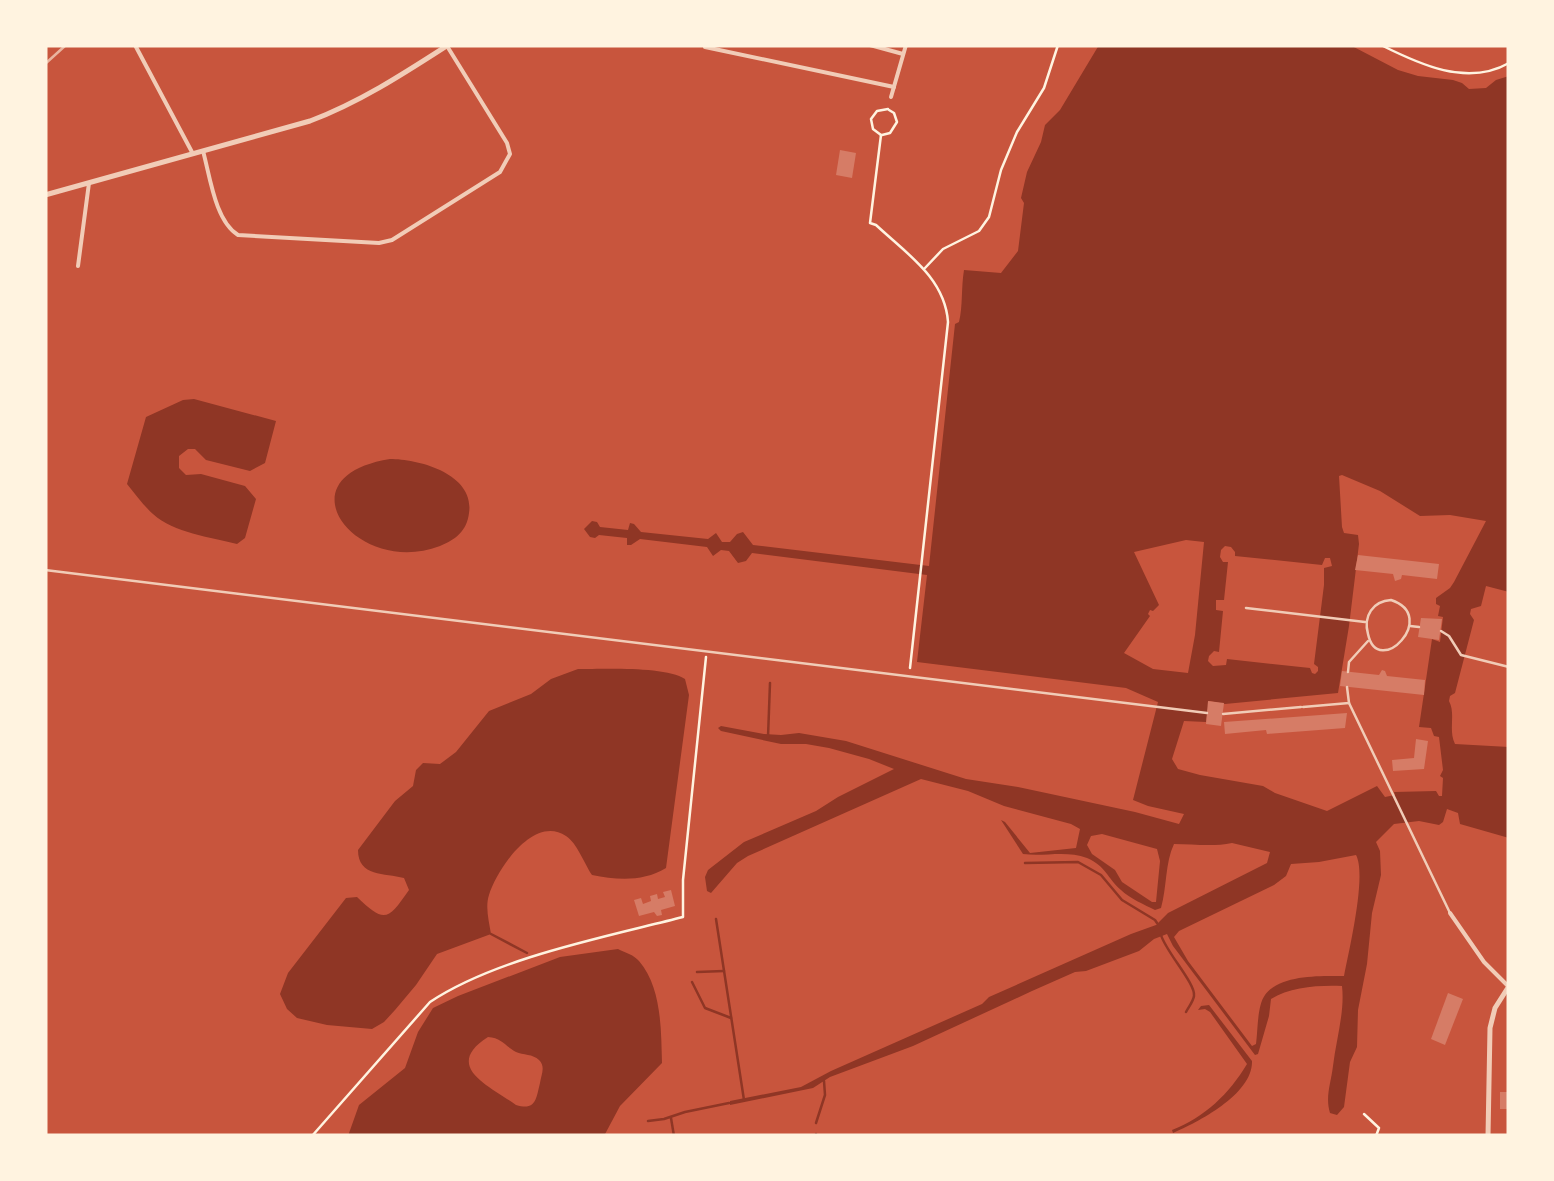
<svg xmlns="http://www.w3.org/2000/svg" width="1554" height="1181" viewBox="0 0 1554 1181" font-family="Merriweather,serif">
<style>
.water{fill:#8f3625;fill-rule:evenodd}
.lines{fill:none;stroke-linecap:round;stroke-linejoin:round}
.stream{stroke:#8f3625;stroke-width:2.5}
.building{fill:#d67c66}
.path{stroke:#fff3e0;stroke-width:2.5}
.service{stroke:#f1ccb7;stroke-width:2.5}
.pedestrian{stroke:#f1ccb7;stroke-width:2.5}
.minor{stroke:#f1ccb7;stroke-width:4}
.tertiary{stroke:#f1ccb7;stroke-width:5}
.rail{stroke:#e9b49f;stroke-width:2.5}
</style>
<rect width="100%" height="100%" fill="#c8553d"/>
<g class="water">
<path d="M 1099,45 L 1350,45 L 1398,70 L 1418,76 L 1453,80 L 1462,83 L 1469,89 L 1486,88 L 1496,80 L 1509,76 L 1509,592 L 1486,586 L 1481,606 L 1471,609 L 1470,614 L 1474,620 L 1455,693 L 1450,696 L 1449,701 C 1456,714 1448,730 1455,744 L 1509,747 L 1509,838 L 1460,824 L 1458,813 L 1447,809 L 1443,822 L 1439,825 L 1419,821 L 1394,824 L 1376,842 L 1380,851 L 1381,875 L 1372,913 L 1367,964 L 1358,1010 L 1357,1047 L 1350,1062 L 1344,1107 L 1337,1115 L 1330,1113 C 1325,1097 1331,1083 1333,1066 C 1336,1040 1345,1012 1342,986 C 1319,985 1290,987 1271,999 L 1269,1016 L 1258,1054 L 1255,1055 L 1173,946 L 1167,934 L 1154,939 L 1139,951 L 1086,971 L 1075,972 L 1032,991 L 913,1046 L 830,1077 L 813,1088 L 730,1105 L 730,1101 L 801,1087 L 831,1071 L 982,1004 L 989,997 L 1131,934 L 1156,925 L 1168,913 L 1267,863 L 1270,852 L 1232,843 C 1213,847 1193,844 1174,844 C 1165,863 1167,887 1161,908 L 1155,910 C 1145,905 1129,898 1121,890 C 1107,878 1106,866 1087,858 C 1066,850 1044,857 1023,854 L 1001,820 L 1005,822 L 1030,853 L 1076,848 L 1080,829 L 1071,824 L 1004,806 L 968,791 L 921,779 L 748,856 L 737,863 L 711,893 L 707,891 L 705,877 L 708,870 L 744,842 L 816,811 L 838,797 L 894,769 L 869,759 L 829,748 L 806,744 L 781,744 L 721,731 L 718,728 L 721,726 L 764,734 L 781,735 L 799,733 L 846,741 L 966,779 L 1018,787 L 1135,812 L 1179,824 L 1184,814 L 1148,806 L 1133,800 L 1158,702 L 1126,688 L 917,662 L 927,575 L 752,553 L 746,561 L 738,563 L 729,551 L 721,550 L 713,556 L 707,547 L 640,539 L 631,545 L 627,545 L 627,538 L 599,535 L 595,538 L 590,537 L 584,529 L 592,521 L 597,522 L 600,527 L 628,530 L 630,523 L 634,524 L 641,532 L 708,539 L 716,533 L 722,542 L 730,542 L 737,534 L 743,532 L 753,545 L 929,566 L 955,324 L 959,322 C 963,306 961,288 964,270 L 1001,273 L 1018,251 L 1024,203 L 1021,198 L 1027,172 L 1041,142 L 1045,125 L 1060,110 ZM 1342,475 L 1380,491 L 1420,516 L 1450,515 L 1486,521 L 1454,582 L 1450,588 L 1436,598 L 1436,604 L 1440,606 L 1438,616 L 1443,617 L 1440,642 L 1432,639 L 1419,727 L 1431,728 L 1434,736 L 1439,737 L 1443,770 L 1440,776 L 1443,778 L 1442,796 L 1439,796 L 1436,791 L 1394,792 L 1395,795 L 1385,797 L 1377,786 L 1327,811 L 1275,793 L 1263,786 L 1200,775 L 1178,769 L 1172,759 L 1184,721 L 1206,722 L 1209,701 L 1225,704 L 1338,693 L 1349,626 L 1359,544 L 1358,535 L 1344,533 L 1342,527 L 1339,476 ZM 1186,540 L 1204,542 L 1195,635 L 1188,673 L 1153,669 L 1124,653 L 1150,616 L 1148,614 L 1150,610 L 1153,611 L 1159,605 L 1134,552 ZM 1225,546 L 1231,547 L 1235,552 L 1235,556 L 1322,565 L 1325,558 L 1330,558 L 1332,566 L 1324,568 L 1324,585 L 1314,664 L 1318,667 L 1318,671 L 1315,674 L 1312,673 L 1310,668 L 1227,659 L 1226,665 L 1213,666 L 1208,661 L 1209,656 L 1214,651 L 1219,652 L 1223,611 L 1216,610 L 1216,600 L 1224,600 L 1228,562 L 1223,562 L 1220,557 L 1221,550 ZM 1102,834 L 1157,849 L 1160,861 L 1156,902 L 1152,902 L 1122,882 L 1115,870 L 1092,854 L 1087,845 L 1091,836 ZM 1356,855 C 1367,875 1349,950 1344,976 C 1322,976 1280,974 1265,995 C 1257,1006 1258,1030 1256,1044 L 1252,1046 L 1188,961 L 1174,937 L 1179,931 L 1274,885 L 1286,876 L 1291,864 L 1319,862 Z"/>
<path d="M 194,399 L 276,421 L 265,463 L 250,471 L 206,460 L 195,449 L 188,449 L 179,456 L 179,468 L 186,475 L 201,474 L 245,486 L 256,499 L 245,538 L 237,544 C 210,537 174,533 153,514 C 144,506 135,494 127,484 L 146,417 L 183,400 Z"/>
<path d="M 390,459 C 419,459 475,474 469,513 C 467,531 455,540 440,546 C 357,578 278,477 390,459 Z"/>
<path d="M 578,669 C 603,669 666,666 685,679 L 689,695 L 666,868 C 643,882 617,880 592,875 C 584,863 577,843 566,836 C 534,814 497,869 489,895 C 485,907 489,921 491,934 L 437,954 L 416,985 L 395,1010 L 384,1022 L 372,1029 L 327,1025 L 297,1018 L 287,1009 L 280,994 L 288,973 L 346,898 L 357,897 C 385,924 388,920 409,890 L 404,878 C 385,873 358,877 358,850 L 395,801 L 413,786 L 416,770 L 423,763 L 440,764 L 456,752 L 489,711 L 531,694 L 551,679 Z"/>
<path d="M 618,949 C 626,953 634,955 639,961 C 662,988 661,1030 662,1063 L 620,1106 L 604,1136 L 348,1136 L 359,1105 L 405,1068 L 418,1032 L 433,1008 L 458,996 L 560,957 ZM 488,1037 C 502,1038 505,1046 516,1052 C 523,1055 533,1054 539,1060 C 546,1067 541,1075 540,1083 C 536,1099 536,1111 516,1105 C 492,1087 441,1067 488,1037 Z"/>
<path d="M 1209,1005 L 1252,1061 C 1253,1094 1198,1122 1173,1133 L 1172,1130 C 1205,1117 1229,1094 1247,1064 L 1210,1012 L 1205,1009 L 1198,1010 L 1201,1006 Z"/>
</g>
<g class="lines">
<g class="stream">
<path d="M 768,737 L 770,683"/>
<path d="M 1025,863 L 1078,862 L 1101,875 L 1122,900 L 1155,920 L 1157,923"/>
<path d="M 716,919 L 744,1100"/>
<path d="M 491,934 L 527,953"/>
<path d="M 1161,935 C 1166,952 1196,984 1194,996 C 1193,1002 1189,1006 1186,1012"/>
<path d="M 697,972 L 724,971"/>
<path d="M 692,982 L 705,1008 L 731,1018"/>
<path d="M 671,1118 L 674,1136"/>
<path d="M 648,1121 L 664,1119 L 685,1112 L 729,1103"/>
<path d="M 816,1123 L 825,1095 L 824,1081"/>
<path d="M 816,1134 L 816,1136"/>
</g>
</g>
<g class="building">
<path d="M 840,150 L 856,153 L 852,178 L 836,175 Z"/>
<path d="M 1358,555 L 1439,564 L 1437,579 L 1402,575 L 1401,579 L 1395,581 L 1393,574 L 1355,570 Z"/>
<path d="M 1421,618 L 1442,619 L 1439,640 L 1418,637 Z"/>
<path d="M 1382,670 L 1385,671 L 1387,676 L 1425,680 L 1424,695 L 1340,686 L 1342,671 L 1379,675 Z"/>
<path d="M 1208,701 L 1224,703 L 1221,726 L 1206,724 Z"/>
<path d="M 1347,713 L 1345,728 L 1267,734 L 1266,730 L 1225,734 L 1224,722 Z"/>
<path d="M 1416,739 L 1428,741 L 1424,769 L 1393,771 L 1392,760 L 1414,758 Z"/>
<path d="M 671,890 L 675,906 L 661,910 L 662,915 L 657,916 L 654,912 L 639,916 L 634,900 L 641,898 L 643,904 L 651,901 L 650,896 L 657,894 L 658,899 L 665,897 L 663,892 Z"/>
<path d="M 1448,993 L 1463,999 L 1445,1045 L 1431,1039 Z"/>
<rect x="1500" y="1092" width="9" height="17"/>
</g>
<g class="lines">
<g class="path">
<path d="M 1381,45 C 1419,64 1467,87 1509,63"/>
<path d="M 881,135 L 870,223 L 876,225 C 906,253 945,278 948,322 L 910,668"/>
<path d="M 881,135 L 873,129 L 871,119 L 877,111 L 888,109"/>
<path d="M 882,135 L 890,133 L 897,122 L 894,113 L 889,110"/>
<path d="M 925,268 L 943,249 L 979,231 L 989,217 L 1001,170 L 1017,132 L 1044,88 L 1058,45"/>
<path d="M 1364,1114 L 1379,1128 L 1376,1136"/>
<path d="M 312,1136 L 430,1002 C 496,958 605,937 683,917 L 683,880 L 706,657"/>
</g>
<g class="service">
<path d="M 45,570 L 1207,713"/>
<path d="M 1391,600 C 1440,616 1378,680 1368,634 C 1363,616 1373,601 1391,600 Z"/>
<path d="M 1246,608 L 1365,622"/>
<path d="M 1410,626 L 1419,627"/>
<path d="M 1441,631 L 1449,636 L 1461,655 L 1509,667"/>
<path d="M 1348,672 L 1349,662 L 1368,641"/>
<path d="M 1303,707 L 1349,703 L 1347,687"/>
<path d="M 1223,714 L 1301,707"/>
</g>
<path class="pedestrian" d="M 1349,703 L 1450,913"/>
<g class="minor">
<path d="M 135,45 L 193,154"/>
<path d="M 870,45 L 903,54"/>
<path d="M 705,47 L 894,87"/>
<path d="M 891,97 L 906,45"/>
<path d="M 203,151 C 210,176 215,221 238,235 L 379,243 L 392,240 L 500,172 L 510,154 L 507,143 L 447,46"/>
<path d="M 78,266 L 89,183"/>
<path d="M 1450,913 L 1484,962 L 1509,987"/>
</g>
<g class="tertiary">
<path d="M 45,195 L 310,121 C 360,102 403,74 448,45"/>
<path d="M 1488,1136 L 1490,1028 L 1495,1008 L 1509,986"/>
</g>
<path class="rail" d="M 45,64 L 66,45"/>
</g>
<rect width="1554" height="1181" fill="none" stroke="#fff3e0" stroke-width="95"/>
</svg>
